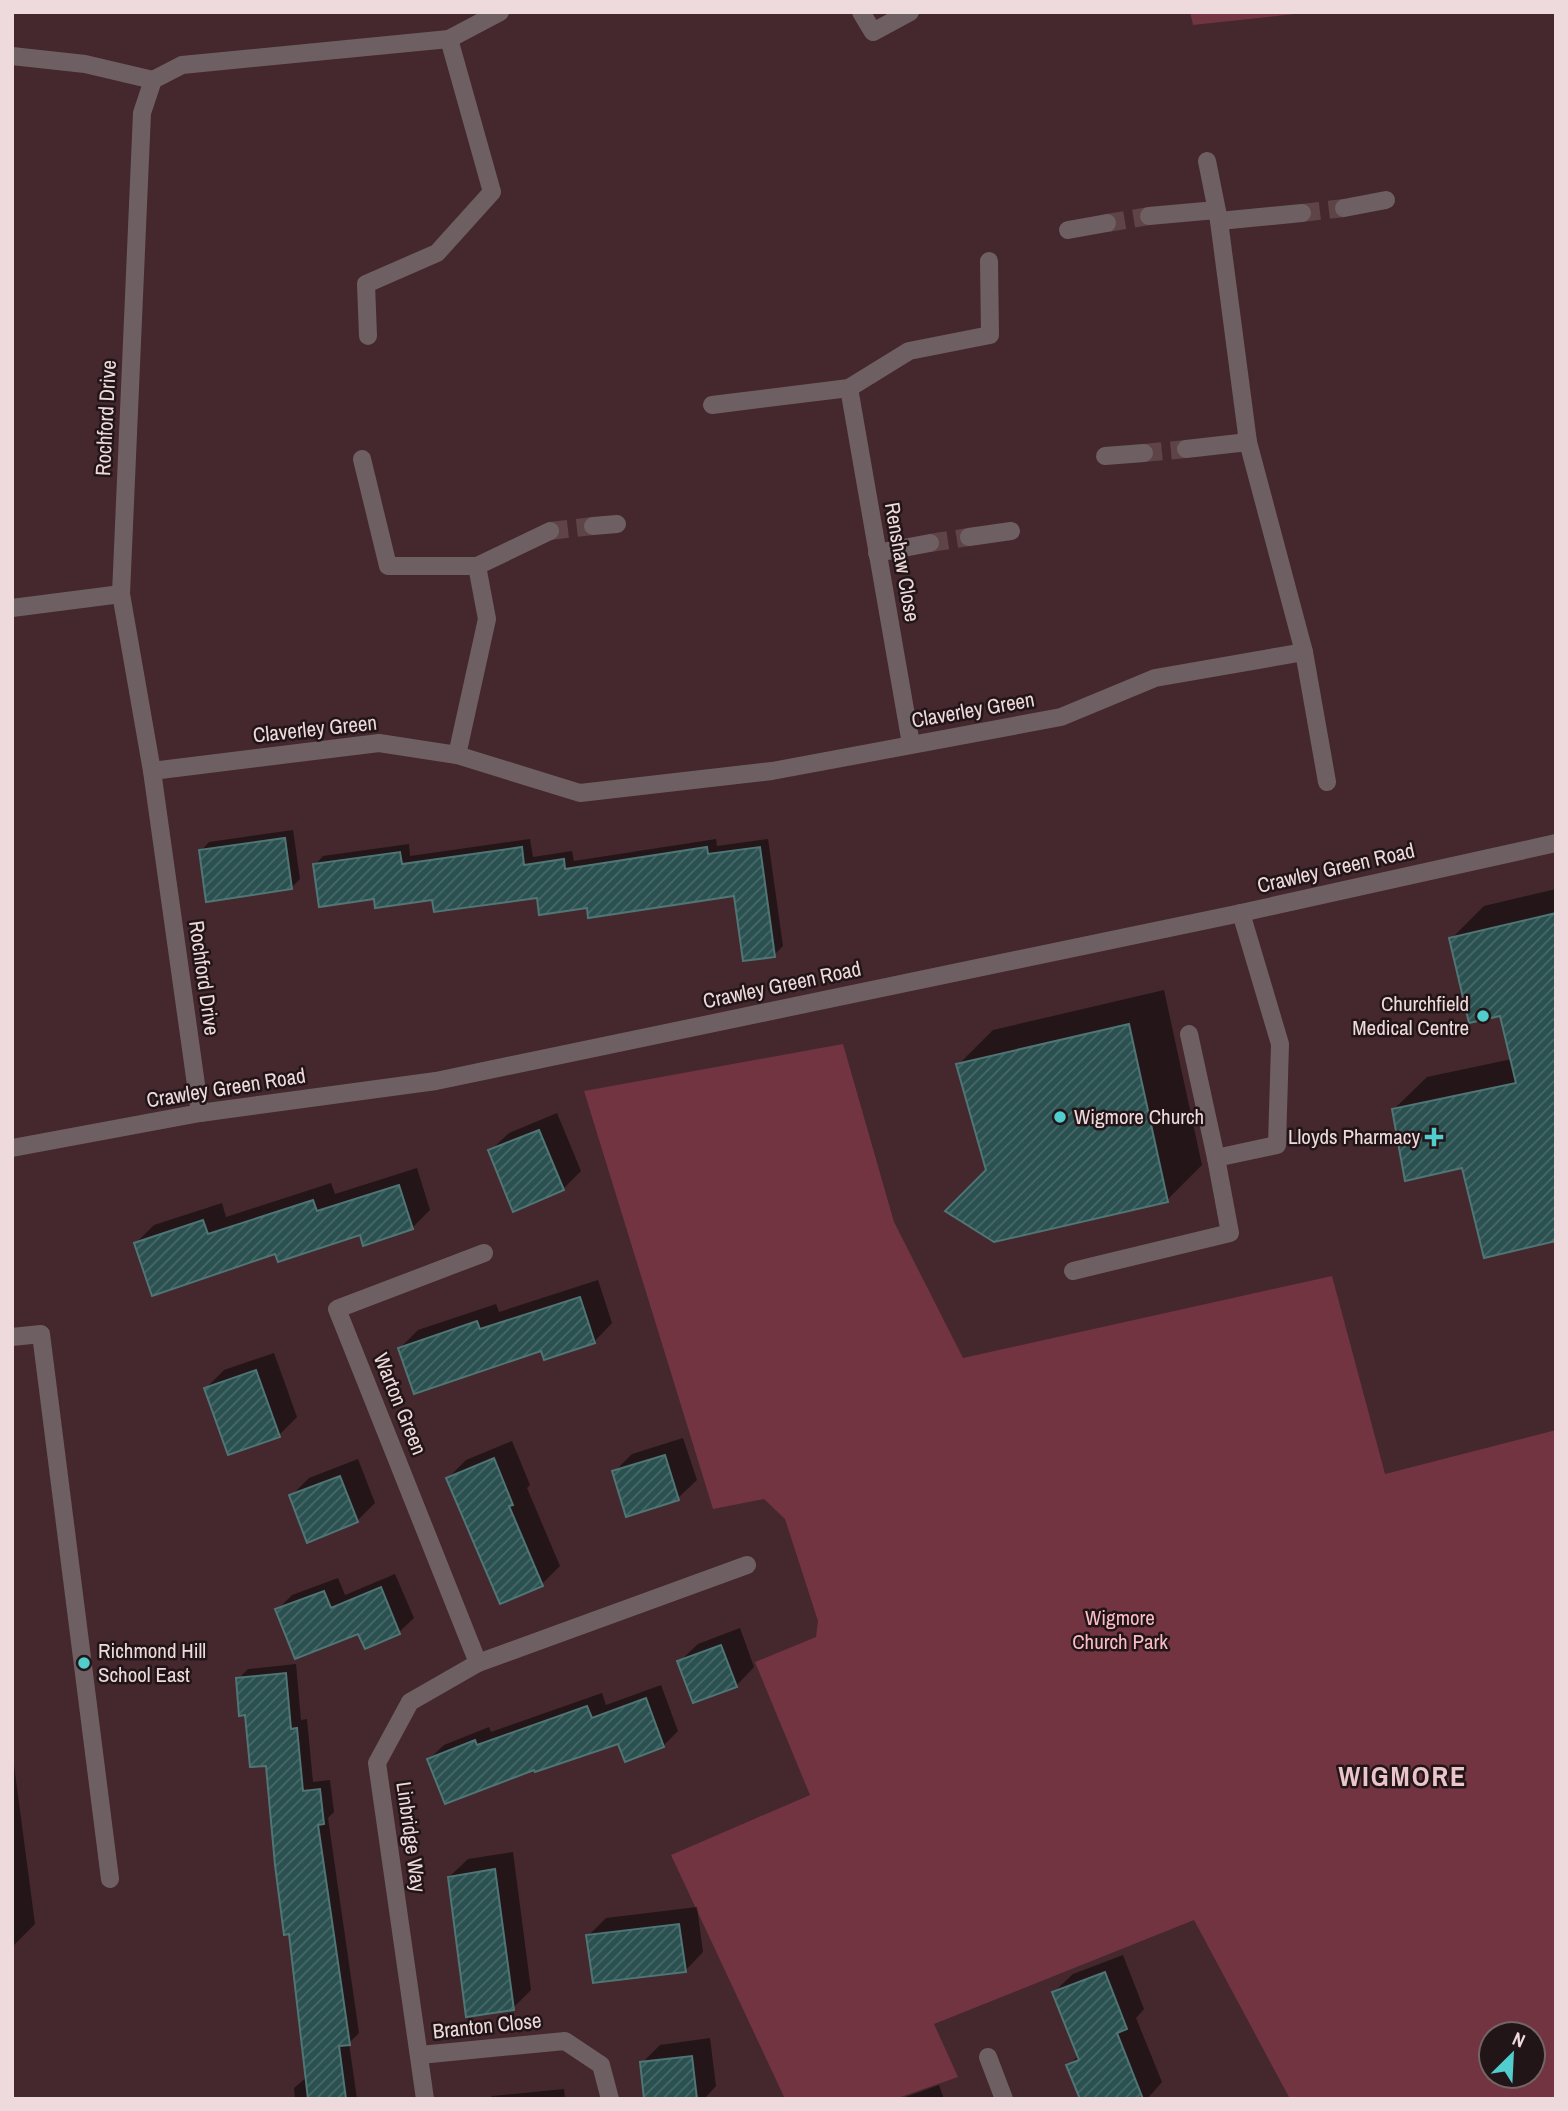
<svg xmlns="http://www.w3.org/2000/svg" width="1568" height="2111" viewBox="0 0 1568 2111" font-family="'Archivo Narrow',sans-serif">
<style>
.green{fill:#723441;fill-rule:evenodd}
.shadow{fill:#0007}
.building{fill:url(#building-hatch);stroke:#4f7575;stroke-width:2}
.lines{fill:none;stroke-linecap:round;stroke-linejoin:round}
.minor-tunnel{stroke:#5e4347;stroke-width:18;stroke-dasharray:18 9;stroke-linecap:butt}
.minor{stroke:#6e6062;stroke-width:18}
.poi-dot{fill:#52cdce;stroke:#221517;stroke-width:2.5}
.labels{text-anchor:middle;stroke-width:5;stroke-linejoin:round;paint-order:stroke}
.street-label{font-size:21px;fill:#eedadd;stroke:#221517}
.poi-label{font-size:21px;fill:#eedadd;stroke:#221517;text-anchor:end}
.park-label{font-size:21px;fill:#fbbcc5;stroke:#221517}
.district-label{font-size:28px;font-weight:bold;letter-spacing:2px;fill:#eac5ca;stroke:#221517}
</style>
<defs>
<pattern id="building-hatch" width="6" height="6" patternUnits="userSpaceOnUse" patternTransform="scale(1.75)"><rect width="6" height="6" fill="#2a5050"/><path d="M-1 1l2-2M0 6l6-6M5 7l2-2" fill="none" stroke="#496969"/></pattern>
</defs>
<rect width="100%" height="100%" fill="#44282d"/>
<g class="green">
<path d="M 1190,12 L 1313,12 L 1193,25 Z"/>
<path d="M 843,1044 L 894,1222 L 963,1358 L 1332,1276 L 1385,1474 L 1556,1430 L 1556,2099 L 1290,2099 L 1194,1920 L 934,2024 L 958,2077 L 895,2099 L 785,2099 L 671,1855 L 810,1795 L 755,1662 L 816,1637 L 818,1621 L 785,1519 L 764,1499 L 713,1509 L 584,1091 ZM 1491,2034 L 1533,2034 L 1533,2076 L 1491,2076 Z"/>
</g>
<g class="shadow">
<path d="M 293,830 L 300,879 L 291,888 L 201,851 L 209,842 Z"/>
<path d="M 530,839 L 533,857 L 572,851 L 574,861 L 716,839 L 717,846 L 768,839 L 783,946 L 774,955 L 735,894 L 589,906 L 539,896 L 376,897 L 315,865 L 323,856 L 409,844 L 410,856 Z"/>
<path d="M 1556,889 L 1556,1239 L 1393,1110 L 1427,1077 L 1512,1059 L 1501,1014 L 1451,939 L 1484,906 Z"/>
<path d="M 1164,990 L 1202,1165 L 1167,1200 L 988,1170 L 958,1065 L 993,1030 Z"/>
<path d="M 557,1113 L 581,1171 L 563,1189 L 490,1151 L 509,1133 Z"/>
<path d="M 417,1168 L 430,1210 L 412,1228 L 361,1233 L 276,1252 L 136,1243 L 154,1225 L 222,1203 L 226,1217 L 331,1183 L 335,1194 Z"/>
<path d="M 598,1280 L 612,1323 L 594,1342 L 542,1348 L 400,1348 L 418,1330 L 496,1304 L 499,1312 Z"/>
<path d="M 274,1353 L 297,1417 L 279,1435 L 206,1388 L 224,1370 Z"/>
<path d="M 683,1438 L 697,1480 L 678,1498 L 614,1472 L 632,1454 Z"/>
<path d="M 512,1441 L 530,1485 L 527,1488 L 560,1566 L 542,1584 L 448,1478 L 466,1460 Z"/>
<path d="M 358,1459 L 375,1503 L 357,1521 L 291,1496 L 309,1478 Z"/>
<path d="M 395,1574 L 414,1618 L 399,1632 L 366,1647 L 359,1632 L 277,1610 L 292,1595 L 338,1578 L 345,1595 Z"/>
<path d="M 740,1628 L 754,1667 L 736,1686 L 679,1662 L 698,1644 Z"/>
<path d="M 296,1664 L 301,1720 L 307,1719 L 313,1782 L 330,1780 L 334,1812 L 328,1818 L 359,2033 L 349,2043 L 357,2099 L 295,2099 L 294,2088 L 307,2077 L 267,1764 L 246,1713 L 238,1679 L 248,1669 Z"/>
<path d="M 661,1685 L 678,1731 L 663,1746 L 619,1742 L 535,1767 L 429,1759 L 444,1745 L 489,1727 L 491,1732 L 602,1693 L 606,1705 Z"/>
<path d="M 12,1750 L 35,1924 L 12,1947 Z"/>
<path d="M 513,1852 L 531,1990 L 513,2008 L 449,1877 L 468,1859 Z"/>
<path d="M 697,1907 L 703,1952 L 685,1971 L 588,1936 L 606,1918 Z"/>
<path d="M 1123,1955 L 1144,2009 L 1136,2018 L 1162,2082 L 1147,2099 L 1081,2099 L 1068,2066 L 1079,2055 L 1054,1992 L 1073,1974 Z"/>
<path d="M 710,2038 L 716,2086 L 704,2099 L 646,2099 L 642,2063 L 660,2045 Z"/>
<path d="M 939,2085 L 944,2099 L 900,2099 Z"/>
<path d="M 564,2089 L 565,2099 L 489,2099 L 492,2096 Z"/>
</g>
<g class="building">
<path d="M 285,838 L 292,889 L 206,902 L 199,850 Z"/>
<path d="M 522,847 L 524,865 L 564,859 L 565,869 L 707,847 L 708,854 L 760,847 L 775,957 L 743,961 L 734,896 L 588,918 L 587,908 L 539,915 L 537,898 L 434,912 L 432,900 L 375,908 L 374,899 L 319,907 L 313,864 L 400,852 L 402,864 Z"/>
<path d="M 1556,913 L 1556,1241 L 1484,1258 L 1462,1168 L 1405,1181 L 1392,1109 L 1516,1083 L 1500,1016 L 1469,1023 L 1449,938 Z"/>
<path d="M 1129,1024 L 1168,1202 L 994,1242 L 945,1211 L 986,1170 L 956,1064 Z"/>
<path d="M 539,1130 L 564,1190 L 513,1212 L 488,1150 Z"/>
<path d="M 399,1185 L 413,1229 L 363,1246 L 360,1235 L 278,1262 L 275,1254 L 152,1296 L 134,1243 L 203,1220 L 208,1234 L 313,1200 L 317,1211 Z"/>
<path d="M 580,1297 L 595,1343 L 544,1360 L 541,1351 L 414,1394 L 398,1348 L 477,1321 L 480,1329 Z"/>
<path d="M 256,1370 L 280,1437 L 228,1455 L 204,1388 Z"/>
<path d="M 665,1455 L 679,1500 L 626,1517 L 612,1471 Z"/>
<path d="M 494,1458 L 513,1505 L 509,1506 L 543,1586 L 500,1604 L 446,1478 Z"/>
<path d="M 340,1476 L 358,1522 L 307,1543 L 289,1495 Z"/>
<path d="M 381,1587 L 400,1634 L 365,1649 L 358,1634 L 295,1659 L 275,1609 L 324,1591 L 331,1608 Z"/>
<path d="M 721,1645 L 737,1687 L 693,1703 L 677,1661 Z"/>
<path d="M 286,1673 L 291,1729 L 297,1728 L 303,1791 L 320,1789 L 324,1824 L 318,1825 L 350,2045 L 339,2046 L 346,2099 L 308,2099 L 289,1934 L 284,1935 L 275,1865 L 266,1766 L 250,1767 L 245,1715 L 239,1716 L 236,1678 Z"/>
<path d="M 646,1698 L 664,1747 L 625,1762 L 618,1744 L 535,1772 L 534,1770 L 445,1804 L 427,1759 L 475,1740 L 477,1745 L 587,1706 L 592,1718 Z"/>
<path d="M 495,1869 L 514,2010 L 466,2017 L 448,1877 Z"/>
<path d="M 679,1924 L 686,1972 L 593,1983 L 586,1935 Z"/>
<path d="M 1105,1972 L 1127,2029 L 1117,2033 L 1143,2099 L 1080,2099 L 1066,2065 L 1079,2060 L 1052,1992 Z"/>
<path d="M 692,2056 L 697,2099 L 644,2099 L 640,2062 Z"/>
</g>
<g class="lines">
<g class="minor-tunnel">
<path d="M 1302,213 L 1344,208"/>
<path d="M 1107,223 L 1149,216"/>
<path d="M 1144,453 L 1186,449"/>
<path d="M 550,531 L 593,526"/>
<path d="M 930,543 L 969,537"/>
</g>
<g class="minor">
<path d="M 861,12 L 873,32 L 910,12"/>
<path d="M 12,56 L 85,64 L 153,80"/>
<path d="M 1344,208 L 1386,200"/>
<path d="M 1149,216 L 1216,210"/>
<path d="M 1219,221 L 1302,213"/>
<path d="M 1068,230 L 1107,223"/>
<path d="M 368,336 L 366,284 L 437,253 L 492,192 L 449,39"/>
<path d="M 849,388 L 911,744"/>
<path d="M 712,405 L 849,388 L 909,351 L 990,335 L 989,261"/>
<path d="M 1186,449 L 1248,442"/>
<path d="M 1105,456 L 1144,453"/>
<path d="M 362,459 L 388,566 L 477,566 L 487,619 L 457,755"/>
<path d="M 593,526 L 617,524"/>
<path d="M 969,537 L 1011,531"/>
<path d="M 877,553 L 930,543"/>
<path d="M 477,566 L 550,531"/>
<path d="M 12,608 L 121,594"/>
<path d="M 1304,652 L 1327,782"/>
<path d="M 152,771 L 379,743 L 457,755 L 580,793 L 772,771 L 1061,717 L 1155,678 L 1304,652 L 1248,442 L 1219,221 L 1207,161"/>
<path d="M 1189,1034 L 1216,1158 L 1277,1145 L 1280,1044 L 1241,913"/>
<path d="M 200,1113 L 152,771 L 121,594 L 142,113 L 153,80 L 182,65 L 449,39 L 500,12"/>
<path d="M 12,1148 L 200,1113 L 436,1081 L 1241,913 L 1556,843"/>
<path d="M 1073,1271 L 1230,1233 L 1216,1158"/>
<path d="M 12,1337 L 41,1334 L 110,1879"/>
<path d="M 478,1663 L 337,1309 L 484,1253"/>
<path d="M 420,2055 L 565,2041 L 601,2065 L 610,2099"/>
<path d="M 988,2057 L 1004,2099"/>
<path d="M 425,2099 L 377,1763 L 410,1702 L 478,1663 L 747,1565"/>
</g>
</g>
<g class="poi-dot">
<circle cx="1483" cy="1016" r="7"/>
<circle cx="1060" cy="1117" r="7"/>
<path d="M1430.5 1126.5h7v7h7v7h-7v7h-7v-7h-7v-7h7z"/>
<circle cx="84" cy="1663" r="7"/>
</g>
<g class="labels">
<g class="street-label">
<text transform="translate(106 418) rotate(-87)" y="7">Rochford Drive</text>
<text transform="translate(902 562) rotate(80)" y="7">Renshaw Close</text>
<text transform="translate(973 710) rotate(-10)" y="7">Claverley Green</text>
<text transform="translate(315 729) rotate(-6)" y="7">Claverley Green</text>
<text transform="translate(1336 868) rotate(-13)" y="7">Crawley Green Road</text>
<text transform="translate(204 978) rotate(82)" y="7">Rochford Drive</text>
<text transform="translate(782 985) rotate(-12)" y="7">Crawley Green Road</text>
<text transform="translate(226 1088) rotate(-9)" y="7">Crawley Green Road</text>
<text transform="translate(400 1404) rotate(68)" y="7">Warton Green</text>
<text transform="translate(411 1837) rotate(82)" y="7">Linbridge Way</text>
<text transform="translate(487 2026) rotate(-6)" y="7">Branton Close</text>
</g>
<g class="poi-label">
<text x="1469" y="1011">Churchfield<tspan x="1469" dy="24">Medical Centre</tspan></text>
<text x="1074" y="1124" text-anchor="start">Wigmore Church</text>
<text x="1420" y="1144">Lloyds Pharmacy</text>
<text x="98" y="1658" text-anchor="start">Richmond Hill<tspan x="98" dy="24">School East</tspan></text>
</g>
<g class="park-label">
<text x="1120" y="1625">Wigmore<tspan x="1120" dy="24">Church Park</tspan></text>
</g>
<g class="district-label">
<text x="1403" y="1786">WIGMORE</text>
</g>
</g>
<rect width="1568" height="2111" fill="none" stroke="#eedadd" stroke-width="28"/>
<g transform="translate(1512 2055) rotate(24)"><circle r="33" fill="#221517" stroke="#746466" stroke-width="2"/>
<path d="M0-5L12 26L0 18L-12 26Z" fill="#52cdce"/>
<text y="-10" font-size="19" font-weight="bold" text-anchor="middle" fill="#eedadd">N</text>
</g>
</svg>
